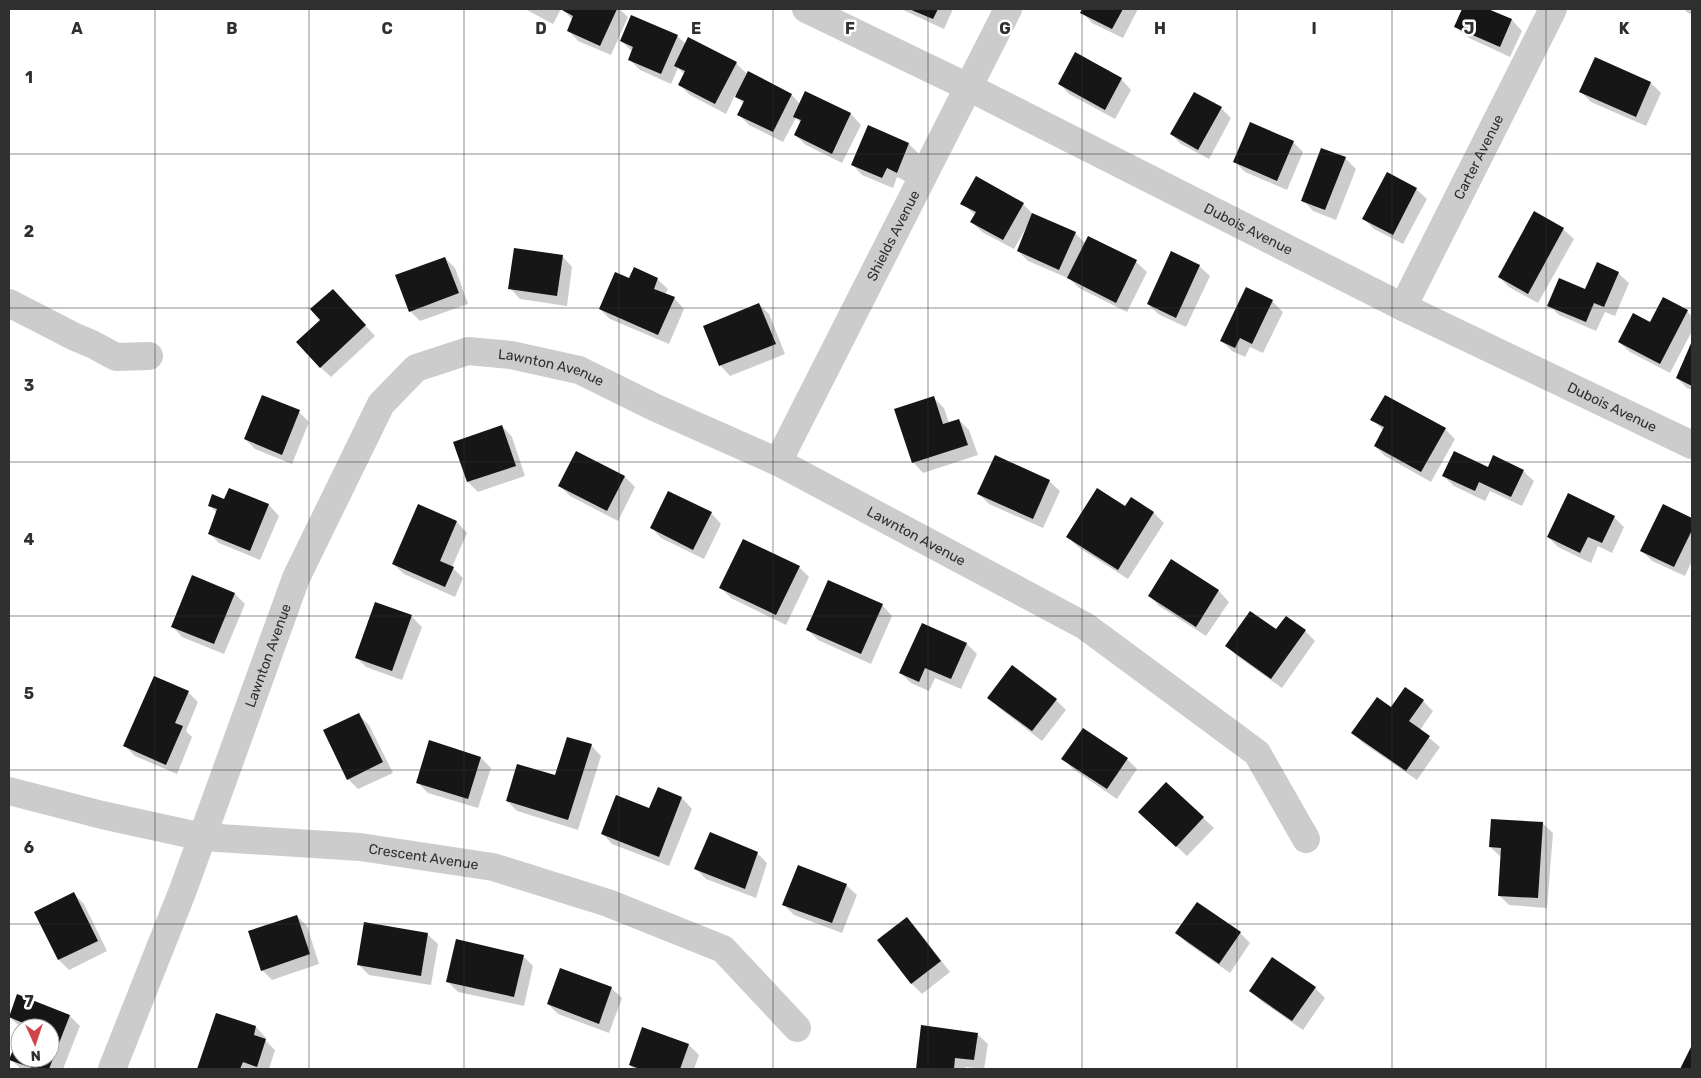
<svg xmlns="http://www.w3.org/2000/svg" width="1701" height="1078" viewBox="0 0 1701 1078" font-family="Rubik,sans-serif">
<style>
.shadow{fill:#0003}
.building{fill:#161616}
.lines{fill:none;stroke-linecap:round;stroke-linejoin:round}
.minor{stroke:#ccc;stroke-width:28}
.grid{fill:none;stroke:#2f2f2f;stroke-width:1;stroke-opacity:0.55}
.labels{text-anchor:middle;stroke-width:5;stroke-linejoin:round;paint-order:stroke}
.street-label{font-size:14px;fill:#2f2f2f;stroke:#fff}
.grid-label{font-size:16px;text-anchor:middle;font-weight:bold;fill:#2f2f2f;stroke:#fff;stroke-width:5;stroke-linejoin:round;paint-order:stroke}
</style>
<rect width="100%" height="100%" fill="#fff"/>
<g class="shadow">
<path d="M 525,9 L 561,9 L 553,24 Z"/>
<path d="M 562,9 L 619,9 L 628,17 L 611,55 L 578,41 L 568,30 L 573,20 Z"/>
<path d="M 901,9 L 953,9 L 944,29 Z"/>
<path d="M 1084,9 L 1138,9 L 1123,38 L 1092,23 L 1082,12 Z"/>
<path d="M 1463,9 L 1485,9 L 1512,20 L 1522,31 L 1510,57 L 1465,36 L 1455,26 Z"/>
<path d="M 1684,9 L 1692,9 L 1692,15 L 1687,12 Z"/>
<path d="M 677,36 L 686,44 L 736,63 L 748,75 L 792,95 L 800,104 L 806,92 L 851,114 L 861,125 L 842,163 L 806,145 L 795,135 L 801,123 L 796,118 L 783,142 L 749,125 L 739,115 L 744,104 L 735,95 L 726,114 L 690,95 L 680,85 L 685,75 L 678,68 L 671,84 L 640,70 L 630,60 L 632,51 L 621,41 Z"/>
<path d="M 1121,79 L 1131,90 L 1115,119 L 1069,94 L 1059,83 Z"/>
<path d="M 1651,83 L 1661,93 L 1646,126 L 1591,102 L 1581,92 Z"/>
<path d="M 1221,108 L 1231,118 L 1209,159 L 1181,144 L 1171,134 Z"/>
<path d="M 868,127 L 909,144 L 919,154 L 907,182 L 897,177 L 893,188 L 862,175 L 852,164 Z"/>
<path d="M 1293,142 L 1303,152 L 1287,190 L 1245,172 L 1235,162 Z"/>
<path d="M 1345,158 L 1356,169 L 1336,220 L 1313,211 L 1303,200 Z"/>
<path d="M 1416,189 L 1427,199 L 1403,244 L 1374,229 L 1364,219 Z"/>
<path d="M 962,203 L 1023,204 L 1033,214 L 1075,233 L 1086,244 L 1089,238 L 1136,262 L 1147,272 L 1127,312 L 1079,288 L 1070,279 L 1028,261 L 1018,251 L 1028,227 L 1027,226 L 1014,249 L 982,232 L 972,222 L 975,215 Z"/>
<path d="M 1563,229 L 1574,239 L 1538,303 L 1509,287 L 1499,277 Z"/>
<path d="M 562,256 L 572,267 L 567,306 L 520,299 L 510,288 Z"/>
<path d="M 445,258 L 455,268 L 468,304 L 420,321 L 410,311 Z"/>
<path d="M 1199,266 L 1210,276 L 1186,327 L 1158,314 L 1148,304 Z"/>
<path d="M 1618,273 L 1629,283 L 1615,316 L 1605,312 L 1596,331 L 1559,315 L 1549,305 L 1586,291 Z"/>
<path d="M 657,279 L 668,289 L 665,295 L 674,298 L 684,309 L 669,344 L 610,319 L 600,309 L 630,280 Z"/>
<path d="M 1246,289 L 1272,301 L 1283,312 L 1263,353 L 1250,347 L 1245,357 L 1232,351 L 1222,341 Z"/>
<path d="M 343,301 L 375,336 L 331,377 L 320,367 Z"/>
<path d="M 759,304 L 769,314 L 785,354 L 730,376 L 720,365 Z"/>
<path d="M 1687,311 L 1692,317 L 1692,331 L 1670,373 L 1630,352 L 1619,342 Z"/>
<path d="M 1692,344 L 1692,390 L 1687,388 L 1677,378 Z"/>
<path d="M 933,397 L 944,408 L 949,423 L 959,420 L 969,430 L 978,455 L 923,473 L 913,462 Z"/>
<path d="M 299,412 L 309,422 L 292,464 L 255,449 L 245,439 Z"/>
<path d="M 1372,419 L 1445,429 L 1455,439 L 1431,482 L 1385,456 L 1375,446 L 1384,431 Z"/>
<path d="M 502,426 L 512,437 L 525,476 L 478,492 L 468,482 Z"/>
<path d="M 577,453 L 625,477 L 635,487 L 618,521 L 570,496 L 560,486 Z"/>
<path d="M 1523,471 L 1534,481 L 1522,506 L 1490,491 L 1485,501 L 1454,486 L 1444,476 Z"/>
<path d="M 1049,481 L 1060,491 L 1043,528 L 989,504 L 979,494 Z"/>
<path d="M 229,489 L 269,505 L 279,516 L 260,560 L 219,543 L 209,533 L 217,513 L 209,505 L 225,500 Z"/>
<path d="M 1131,499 L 1154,513 L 1164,523 L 1128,579 L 1078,547 L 1068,537 L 1126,508 Z"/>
<path d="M 418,506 L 457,522 L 467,533 L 452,567 L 463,578 L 455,597 L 404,574 L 393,564 Z"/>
<path d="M 1663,506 L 1692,520 L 1692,561 L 1685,576 L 1652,561 L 1641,550 Z"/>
<path d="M 711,513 L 721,524 L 704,559 L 661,538 L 651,527 Z"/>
<path d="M 1614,517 L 1624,527 L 1612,553 L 1598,546 L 1591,563 L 1558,547 L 1548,537 Z"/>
<path d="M 1172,561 L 1219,591 L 1229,602 L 1206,636 L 1159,606 L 1149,595 Z"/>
<path d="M 799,567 L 809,577 L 786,625 L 731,598 L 721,588 Z"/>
<path d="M 193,576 L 235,594 L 245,604 L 224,654 L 182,637 L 172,626 Z"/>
<path d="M 376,604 L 412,617 L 422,627 L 402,680 L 366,667 L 356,657 Z"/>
<path d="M 882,605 L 892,616 L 871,664 L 818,640 L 808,630 Z"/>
<path d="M 922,624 L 967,644 L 977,654 L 961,689 L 935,678 L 929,691 L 911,683 L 901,673 Z"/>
<path d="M 1305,631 L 1315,641 L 1282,688 L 1237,656 L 1227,646 Z"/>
<path d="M 188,692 L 198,702 L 186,731 L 192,737 L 177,774 L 135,756 L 125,746 Z"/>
<path d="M 989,698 L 1056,700 L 1066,710 L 1042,741 L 999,708 Z"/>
<path d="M 1423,701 L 1433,711 L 1420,730 L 1440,747 L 1417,780 L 1363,743 L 1353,733 L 1392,709 Z"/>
<path d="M 359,715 L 369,725 L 393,773 L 358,789 L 348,779 Z"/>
<path d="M 591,745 L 601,756 L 578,830 L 517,811 L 507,801 L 556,777 Z"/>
<path d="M 481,758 L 491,768 L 478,808 L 428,793 L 417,782 Z"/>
<path d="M 1063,759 L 1127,759 L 1137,769 L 1117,799 L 1073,769 Z"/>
<path d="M 1166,783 L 1214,828 L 1187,856 L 1150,822 Z"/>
<path d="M 658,789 L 682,798 L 692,809 L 669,866 L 612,844 L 602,833 L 650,809 Z"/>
<path d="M 1542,823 L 1553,833 L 1547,908 L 1509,905 L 1499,895 L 1501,857 L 1490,847 Z"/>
<path d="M 757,853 L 767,863 L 756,898 L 706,879 L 696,869 Z"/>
<path d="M 846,885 L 857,895 L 842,933 L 794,915 L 784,905 Z"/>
<path d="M 74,894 L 84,904 L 107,951 L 69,970 L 59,960 Z"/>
<path d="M 297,916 L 307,926 L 319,964 L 272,980 L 262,970 Z"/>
<path d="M 907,919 L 917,929 L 950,972 L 922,994 L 912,984 L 879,940 Z"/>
<path d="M 1177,933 L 1240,933 L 1250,943 L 1230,973 L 1187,943 Z"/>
<path d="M 427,934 L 438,944 L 431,985 L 369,975 L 359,965 Z"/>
<path d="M 523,956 L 533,966 L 524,1006 L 458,992 L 447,981 Z"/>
<path d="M 611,988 L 622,998 L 609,1033 L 558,1014 L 548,1004 Z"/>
<path d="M 1315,988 L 1325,998 L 1303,1030 L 1261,1001 L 1251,991 Z"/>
<path d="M 216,1014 L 256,1027 L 266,1038 L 265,1040 L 275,1050 L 269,1069 L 198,1069 Z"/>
<path d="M 70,1016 L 80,1026 L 63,1069 L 21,1069 L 11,1059 L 20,1034 L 20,1058 L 50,1058 L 50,1028 L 22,1028 L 9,1017 Z"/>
<path d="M 923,1027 L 977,1034 L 988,1044 L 984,1069 L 965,1067 L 965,1069 L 917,1069 Z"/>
<path d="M 689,1045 L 699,1055 L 694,1069 L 634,1069 L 630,1065 Z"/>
</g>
<g class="building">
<path d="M 562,9 L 617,9 L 600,46 L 567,31 L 573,16 L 562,10 Z"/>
<path d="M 909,9 L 938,9 L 933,19 Z"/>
<path d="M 1082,9 L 1123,9 L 1112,29 L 1080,13 Z"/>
<path d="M 1462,9 L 1488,9 L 1512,19 L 1500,47 L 1454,27 Z"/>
<path d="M 631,15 L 678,35 L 661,74 L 628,60 L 633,47 L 620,41 Z"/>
<path d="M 688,37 L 737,62 L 715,104 L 678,85 L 685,71 L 674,66 Z"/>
<path d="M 1075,52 L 1122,78 L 1105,110 L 1058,84 Z"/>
<path d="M 1595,57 L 1651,82 L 1636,117 L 1579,92 Z"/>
<path d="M 748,71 L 792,94 L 773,132 L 737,115 L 744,101 L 735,97 Z"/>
<path d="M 805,91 L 851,113 L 832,154 L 794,135 L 801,120 L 793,117 Z"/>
<path d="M 1194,92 L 1222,107 L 1198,150 L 1170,134 Z"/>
<path d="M 1250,122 L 1294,141 L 1277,181 L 1233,162 Z"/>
<path d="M 868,125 L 909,143 L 897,173 L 887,168 L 882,178 L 851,165 Z"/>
<path d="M 1321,148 L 1346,157 L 1325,210 L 1301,201 Z"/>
<path d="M 1387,172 L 1417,188 L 1393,235 L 1362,219 Z"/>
<path d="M 976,176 L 1024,203 L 1003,240 L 970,222 L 976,212 L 960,204 Z"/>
<path d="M 1534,211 L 1564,228 L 1528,294 L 1498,277 Z"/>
<path d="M 1032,213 L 1076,232 L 1059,270 L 1017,251 Z"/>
<path d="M 1088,236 L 1137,260 L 1116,303 L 1067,278 Z"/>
<path d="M 514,248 L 563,255 L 557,296 L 508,289 Z"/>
<path d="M 1171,251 L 1200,265 L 1176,318 L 1147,304 Z"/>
<path d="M 445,257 L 459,293 L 409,312 L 395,275 Z"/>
<path d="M 1597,262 L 1619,272 L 1604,307 L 1594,303 L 1586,322 L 1547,306 L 1559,278 L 1585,289 Z"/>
<path d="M 634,267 L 658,278 L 654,289 L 675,297 L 658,335 L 599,309 L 615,272 L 629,278 Z"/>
<path d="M 1246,287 L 1273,300 L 1252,344 L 1240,338 L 1235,348 L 1220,341 Z"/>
<path d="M 333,289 L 366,325 L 320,368 L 296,342 L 320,320 L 310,309 Z"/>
<path d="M 1663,297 L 1688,310 L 1660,364 L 1618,342 L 1633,313 L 1650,322 Z"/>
<path d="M 759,303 L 776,344 L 719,366 L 703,326 Z"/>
<path d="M 1692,341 L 1692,386 L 1676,378 Z"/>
<path d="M 262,395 L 300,410 L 282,455 L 244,439 Z"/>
<path d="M 1385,395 L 1446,428 L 1421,472 L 1374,446 L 1384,427 L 1370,420 Z"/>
<path d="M 934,396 L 943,424 L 959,419 L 968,445 L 912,463 L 894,409 Z"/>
<path d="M 502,425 L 516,466 L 467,482 L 453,442 Z"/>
<path d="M 576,451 L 625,476 L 607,511 L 558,486 Z"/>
<path d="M 1454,451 L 1488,467 L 1493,455 L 1524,470 L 1511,497 L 1479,482 L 1475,491 L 1442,476 Z"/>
<path d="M 995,455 L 1050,480 L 1033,519 L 977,494 Z"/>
<path d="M 229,488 L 269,504 L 250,551 L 208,534 L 217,509 L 208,506 L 212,494 L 224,499 Z"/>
<path d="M 1097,488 L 1125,506 L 1131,497 L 1154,512 L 1118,570 L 1066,537 Z"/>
<path d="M 668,491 L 712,512 L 693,550 L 650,528 Z"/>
<path d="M 1568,493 L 1615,516 L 1602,543 L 1588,537 L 1580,553 L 1547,537 Z"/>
<path d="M 418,504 L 457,521 L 440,561 L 454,567 L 445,587 L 392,564 Z"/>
<path d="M 1663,504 L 1692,518 L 1692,530 L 1674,567 L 1640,551 Z"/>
<path d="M 743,539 L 800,566 L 776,615 L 719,588 Z"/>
<path d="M 1171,559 L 1219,590 L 1196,627 L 1148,596 Z"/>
<path d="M 192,575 L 235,593 L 214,644 L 171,627 Z"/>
<path d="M 828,580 L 883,604 L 861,654 L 806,630 Z"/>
<path d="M 375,602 L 412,615 L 392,671 L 355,658 Z"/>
<path d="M 1250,611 L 1276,629 L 1286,616 L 1306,630 L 1271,679 L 1225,646 Z"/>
<path d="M 922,623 L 967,643 L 951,679 L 925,668 L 919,682 L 899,673 Z"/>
<path d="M 1012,665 L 1057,699 L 1032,731 L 987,698 Z"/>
<path d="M 154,676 L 189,691 L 175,723 L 183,726 L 166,765 L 123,746 Z"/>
<path d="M 1405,687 L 1424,700 L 1409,721 L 1430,736 L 1406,771 L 1351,733 L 1377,697 L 1391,707 Z"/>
<path d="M 359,713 L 383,762 L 347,780 L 323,730 Z"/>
<path d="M 1083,728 L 1128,758 L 1107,789 L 1061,759 Z"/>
<path d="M 567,737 L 592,744 L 568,820 L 506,801 L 517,764 L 555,775 Z"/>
<path d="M 429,740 L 481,757 L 468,799 L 416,783 Z"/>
<path d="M 1166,782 L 1204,817 L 1176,847 L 1138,812 Z"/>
<path d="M 658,787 L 682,797 L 659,857 L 601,834 L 616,795 L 649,808 Z"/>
<path d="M 1491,819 L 1543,822 L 1538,898 L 1498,896 L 1501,848 L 1489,847 Z"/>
<path d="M 710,832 L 758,852 L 745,889 L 694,869 Z"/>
<path d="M 798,865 L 847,884 L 832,923 L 782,905 Z"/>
<path d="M 74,892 L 98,941 L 58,960 L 34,912 Z"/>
<path d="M 1197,902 L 1241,932 L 1219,964 L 1175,933 Z"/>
<path d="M 297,915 L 310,954 L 261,971 L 248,931 Z"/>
<path d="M 907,917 L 941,961 L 911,984 L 877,940 Z"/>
<path d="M 364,922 L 428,933 L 421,976 L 357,965 Z"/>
<path d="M 456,939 L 524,955 L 514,997 L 446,982 Z"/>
<path d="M 1272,957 L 1316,987 L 1292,1021 L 1249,991 Z"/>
<path d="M 560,968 L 612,987 L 599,1024 L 547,1004 Z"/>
<path d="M 17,994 L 70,1015 L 49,1069 L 35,1069 L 9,1060 L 20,1031 L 20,1058 L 50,1058 L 50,1028 L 21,1028 L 23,1023 L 9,1017 Z"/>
<path d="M 216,1013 L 256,1026 L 254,1035 L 266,1039 L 257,1067 L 243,1062 L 240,1069 L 197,1069 Z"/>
<path d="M 921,1025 L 978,1033 L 974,1060 L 955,1058 L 954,1069 L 916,1069 Z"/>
<path d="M 642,1027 L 689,1044 L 680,1069 L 640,1069 L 629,1065 Z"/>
<path d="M 1692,1045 L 1692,1069 L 1680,1069 Z"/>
</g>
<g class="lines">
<g class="minor">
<path id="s1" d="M 806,9 L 968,87 L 1403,307 L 1692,445"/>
<path d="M 9,303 L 75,337 L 92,344 L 116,357 L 149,356"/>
<path id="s2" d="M 1403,307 L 1553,9"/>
<path id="s3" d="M 778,462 L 1008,9"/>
<path id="s4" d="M 9,791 L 102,815 L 203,837 L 360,847 L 493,867 L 608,903 L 723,949 L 797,1028"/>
<path id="s5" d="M 112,1069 L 183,890 L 296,578 L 381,404 L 416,368 L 468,351 L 511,355 L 579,370 L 656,408 L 778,462 L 1085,626 L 1257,753 L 1306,839"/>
</g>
</g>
<path class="grid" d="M 155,9 L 155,1069M 309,9 L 309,1069M 464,9 L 464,1069M 619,9 L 619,1069M 773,9 L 773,1069M 928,9 L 928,1069M 1082,9 L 1082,1069M 1237,9 L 1237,1069M 1392,9 L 1392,1069M 1546,9 L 1546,1069M 9,154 L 1692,154M 9,308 L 1692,308M 9,462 L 1692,462M 9,616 L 1692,616M 9,770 L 1692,770M 9,924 L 1692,924"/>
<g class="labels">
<g class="street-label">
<text dy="5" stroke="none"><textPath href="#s2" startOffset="168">Carter Avenue</textPath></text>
<text dy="5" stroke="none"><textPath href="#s1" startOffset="494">Dubois Avenue</textPath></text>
<text dy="5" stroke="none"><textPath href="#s3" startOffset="254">Shields Avenue</textPath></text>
<text dy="5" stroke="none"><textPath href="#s5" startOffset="908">Lawnton Avenue</textPath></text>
<text dy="5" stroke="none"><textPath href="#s1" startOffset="899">Dubois Avenue</textPath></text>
<text dy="5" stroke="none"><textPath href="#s5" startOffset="1312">Lawnton Avenue</textPath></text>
<text dy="5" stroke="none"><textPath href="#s5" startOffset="442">Lawnton Avenue</textPath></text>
<text dy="5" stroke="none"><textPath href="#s4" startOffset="421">Crescent Avenue</textPath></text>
</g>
</g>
<g class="grid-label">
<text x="77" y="34">A</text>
<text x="232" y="34">B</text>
<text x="387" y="34">C</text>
<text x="541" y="34">D</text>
<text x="696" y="34">E</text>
<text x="850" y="34">F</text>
<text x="1005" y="34">G</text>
<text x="1160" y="34">H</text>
<text x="1314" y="34">I</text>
<text x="1469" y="34">J</text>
<text x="1624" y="34">K</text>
<text x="29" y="83">1</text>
<text x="29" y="237">2</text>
<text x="29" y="391">3</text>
<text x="29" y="545">4</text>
<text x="29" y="699">5</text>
<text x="29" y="853">6</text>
<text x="29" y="1007">7</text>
</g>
<rect width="1701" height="1078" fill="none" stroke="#2f2f2f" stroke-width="20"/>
<g transform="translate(35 1043) rotate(177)"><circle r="24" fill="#ffffff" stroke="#acacac"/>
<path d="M0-4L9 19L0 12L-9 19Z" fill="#d1454a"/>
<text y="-8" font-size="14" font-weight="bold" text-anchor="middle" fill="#2f2f2f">N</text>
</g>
</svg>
